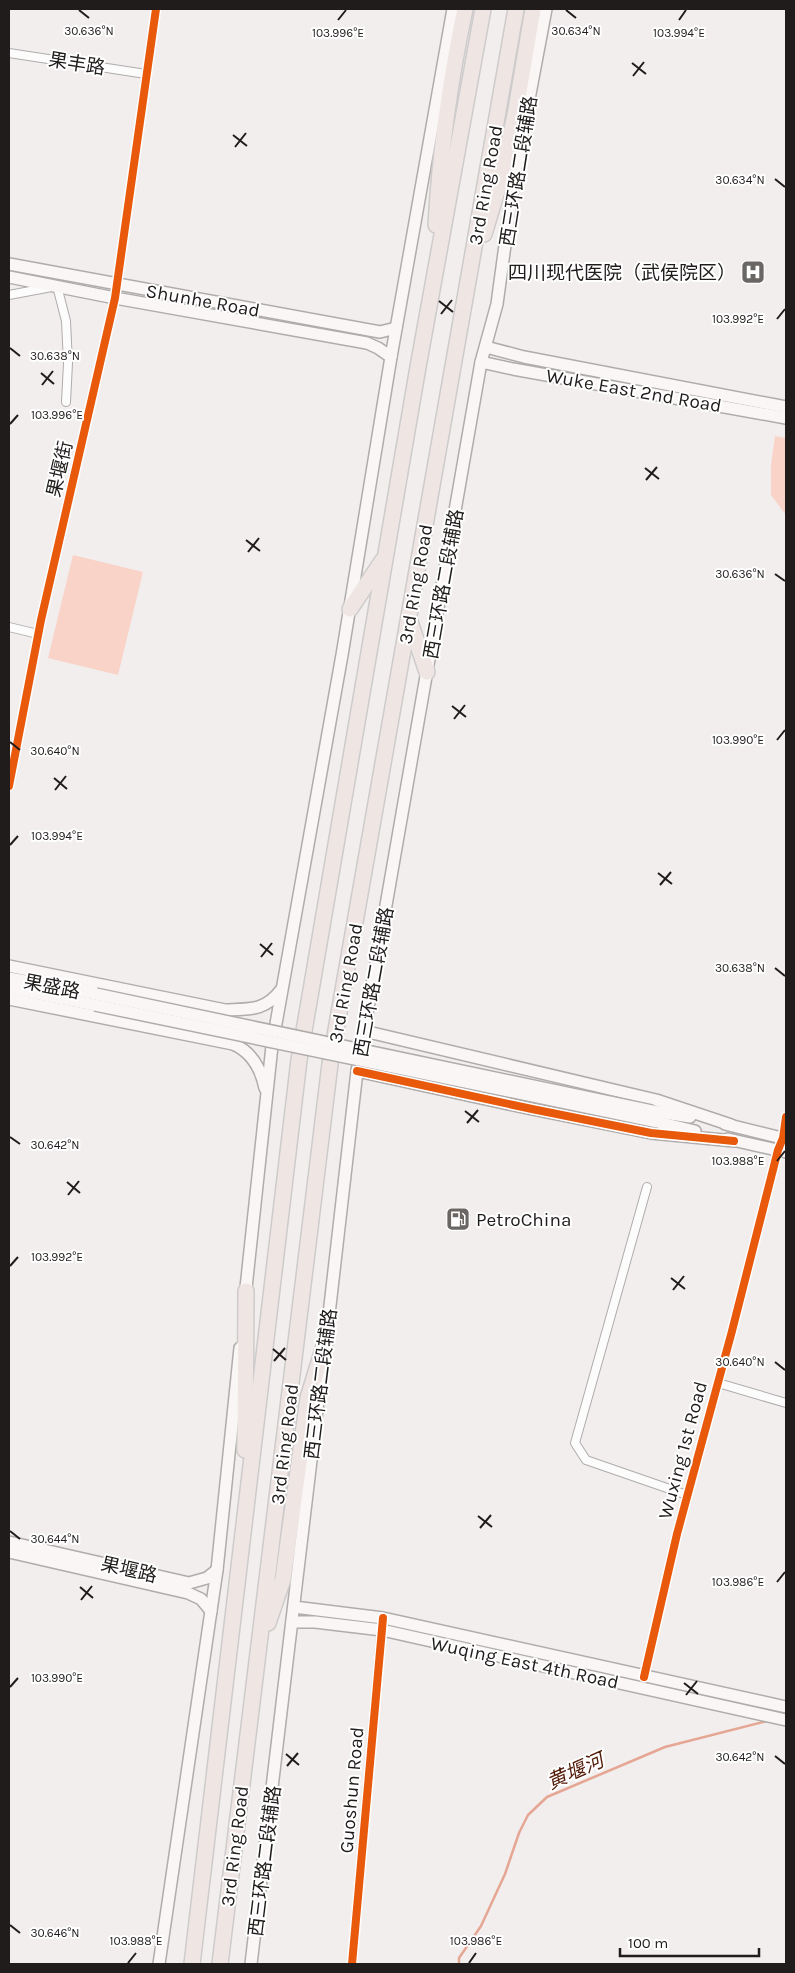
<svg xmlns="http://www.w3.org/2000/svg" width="795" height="1973" viewBox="0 0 795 1973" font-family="Karla,'Noto Sans SC',sans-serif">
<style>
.green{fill:#f9d3c7}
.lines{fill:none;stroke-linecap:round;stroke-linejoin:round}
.stream{stroke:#e5a693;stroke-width:2.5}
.street-casing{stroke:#afacab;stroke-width:10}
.secondary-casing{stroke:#afacab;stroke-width:14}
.highway-casing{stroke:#cdcbcb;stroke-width:18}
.street{stroke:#fdfcfc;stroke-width:8}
.secondary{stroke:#f9f6f5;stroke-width:11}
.highway{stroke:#efe6e3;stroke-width:15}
.secondary-bridge-casing{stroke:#afacab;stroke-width:14;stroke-linecap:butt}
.secondary-bridge{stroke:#f9f6f5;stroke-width:11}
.cycleway-casing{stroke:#fff;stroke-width:11}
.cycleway{stroke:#e8590c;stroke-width:8}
.ticks{fill:none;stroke:#1f1c1b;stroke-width:2}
.labels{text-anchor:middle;stroke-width:4;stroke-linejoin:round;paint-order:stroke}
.street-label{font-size:19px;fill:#1f1c1b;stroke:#fff}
.poi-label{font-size:19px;fill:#1f1c1b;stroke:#fff;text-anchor:end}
.water-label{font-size:20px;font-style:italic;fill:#531c09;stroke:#fff}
.ticks-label{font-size:12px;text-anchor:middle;fill:#1f1c1b;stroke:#fff;stroke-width:4;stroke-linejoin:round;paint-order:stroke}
</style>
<rect width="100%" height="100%" fill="#f2eeed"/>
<g class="green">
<path d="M 775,436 L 786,438 L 786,515 L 771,495 L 771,465 Z"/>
<path d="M 73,555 L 143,572 L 118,675 L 48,658 Z"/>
</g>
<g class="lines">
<path class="stream" d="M 459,1964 L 459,1958 L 481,1926 L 505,1874 L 519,1833 L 528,1815 L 547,1797 L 665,1747 L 767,1721"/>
<g class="street-casing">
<g id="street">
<path d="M 9,53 L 146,74"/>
<path d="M 9,295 L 57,286 L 66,321 L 68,363 L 66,402"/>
<path d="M 9,627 L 38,634"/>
<path d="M 9,786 L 41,620 L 115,298 L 156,9"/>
<path d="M 647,1187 L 575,1443 L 586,1460 L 687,1495"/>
<path d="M 718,1383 L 786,1403"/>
<path d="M 644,1677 L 677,1534 L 732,1331 L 778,1150 L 783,1138 L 786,1117"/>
<path d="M 352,1964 L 382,1625"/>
</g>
</g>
<g class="secondary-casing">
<g id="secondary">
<path d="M 9,264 L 369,330 L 380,332 L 396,328"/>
<path d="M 9,277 L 115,298 L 367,343 L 378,348 L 391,357"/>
<path d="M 486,347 L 524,357 L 786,407"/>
<path d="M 481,362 L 513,369 L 786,418"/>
<path d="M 9,966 L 225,1010 C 250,1009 265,1011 281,990"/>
<path d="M 9,978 L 96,994"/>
<path d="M 9,988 L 95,1005"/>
<path d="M 9,999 L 233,1044 C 252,1052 261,1069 265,1088"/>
<path d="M 364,1031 L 656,1100 L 731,1125"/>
<path d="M 357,1071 L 532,1109 L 651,1133 L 734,1141"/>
<path d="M 652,1111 L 690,1117"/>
<path d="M 653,1121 L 695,1131"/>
<path d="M 725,1124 L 786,1139"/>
<path d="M 728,1139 L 786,1152"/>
<path d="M 245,1297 L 272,1046 L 342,655 L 391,357 L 453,9"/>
<path d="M 325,1349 L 357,1071 L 364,1031 L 481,362 L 497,304 L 514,179 L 546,9"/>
<path d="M 9,1542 L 189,1583 L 207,1578 L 217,1570"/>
<path d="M 9,1552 L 188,1593 L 201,1599 L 211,1611"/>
<path d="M 294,1607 L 383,1618 L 786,1707"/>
<path d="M 292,1622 L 315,1622 L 382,1630 L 786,1720"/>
<path d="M 159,1964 L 217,1570 L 240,1348"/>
<path d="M 251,1964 L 322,1368"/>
</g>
</g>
<g class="highway-casing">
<g id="highway">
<path d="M 436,225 C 440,152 450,80 465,9"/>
<path d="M 484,234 L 501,178 L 515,115 L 533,9"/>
<path d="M 350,609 L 383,560"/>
<path d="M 409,619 L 427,672"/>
<path d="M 245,1450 L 246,1291"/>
<path d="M 268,1623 L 283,1579 L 308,1398 L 325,1343"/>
<path d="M 192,1964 L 299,1060 L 418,367 L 483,9"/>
<path d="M 220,1964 L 330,1064 L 516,9"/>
</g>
</g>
<use href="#street" class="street"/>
<use href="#secondary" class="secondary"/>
<use href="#highway" class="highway"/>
<g class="secondary-bridge-casing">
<g id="secondary-bridge">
<path d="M 96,994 L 652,1111"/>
<path d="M 95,1005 L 653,1121"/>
</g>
</g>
<use href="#secondary-bridge" class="secondary-bridge"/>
<g class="cycleway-casing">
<g id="cycleway">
<path d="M 9,786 L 41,620 L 115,298 L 156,9"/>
<path d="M 357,1071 L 532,1109 L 651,1133 L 734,1141"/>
<path d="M 644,1677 L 677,1534 L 732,1331 L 778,1150 L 783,1138 L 786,1117"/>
<path d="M 352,1964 L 383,1618"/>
</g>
</g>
<use href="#cycleway" class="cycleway"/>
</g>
<path class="ticks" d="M 79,10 L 89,18M 566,10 L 576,18M 338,20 L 346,10M 679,20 L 686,10M 632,63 L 646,74M 633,76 L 644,62M 233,135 L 247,146M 235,147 L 246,133M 775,179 L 785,187M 439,301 L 453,312M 441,314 L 452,300M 777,319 L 785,309M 10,348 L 20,356M 41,373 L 54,384M 42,385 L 53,371M 10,424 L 18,415M 645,468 L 659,479M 646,480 L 657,467M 246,540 L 260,551M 248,552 L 259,538M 775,574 L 785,581M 452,706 L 466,717M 454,719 L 465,705M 777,740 L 785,730M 10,742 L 20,750M 54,778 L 67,789M 55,790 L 66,776M 10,845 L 18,836M 658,873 L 672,884M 660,885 L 671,872M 260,944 L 273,955M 261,957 L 272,943M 775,968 L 785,976M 465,1111 L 479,1122M 467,1123 L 478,1110M 10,1137 L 20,1144M 777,1161 L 785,1151M 67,1182 L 80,1193M 68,1195 L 79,1181M 10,1266 L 18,1257M 671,1278 L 685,1289M 673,1290 L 684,1276M 273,1349 L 286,1360M 274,1361 L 285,1348M 775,1362 L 785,1370M 478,1516 L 492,1527M 480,1528 L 491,1515M 10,1531 L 20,1539M 777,1582 L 785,1572M 80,1587 L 93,1598M 81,1600 L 92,1586M 684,1683 L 698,1694M 10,1687 L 18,1678M 686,1695 L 697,1681M 286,1754 L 299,1765M 775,1756 L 785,1764M 287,1766 L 298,1753M 10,1925 L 20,1933M 128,1963 L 136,1953M 469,1963 L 476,1953"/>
<defs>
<g id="hospital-square" transform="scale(1.25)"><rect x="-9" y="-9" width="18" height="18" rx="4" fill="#696664" stroke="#fff"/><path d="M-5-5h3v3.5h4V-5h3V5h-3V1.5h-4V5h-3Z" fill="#fff"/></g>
<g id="fuel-square" transform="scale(1.25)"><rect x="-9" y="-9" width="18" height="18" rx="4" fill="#696664" stroke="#fff"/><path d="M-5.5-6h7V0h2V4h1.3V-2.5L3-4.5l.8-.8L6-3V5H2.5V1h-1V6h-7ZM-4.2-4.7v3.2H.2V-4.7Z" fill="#fff"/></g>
</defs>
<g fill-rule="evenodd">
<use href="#hospital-square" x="753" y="272"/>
<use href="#fuel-square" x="458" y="1219"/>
</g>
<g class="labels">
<g class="street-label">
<text transform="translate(77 63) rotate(9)" y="7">果丰路</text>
<text transform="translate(518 171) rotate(-81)" y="7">西三环路二段辅路</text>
<text transform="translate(485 185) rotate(-80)" y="7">3rd Ring Road</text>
<text transform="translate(203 300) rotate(10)" y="7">Shunhe Road</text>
<text transform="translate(634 390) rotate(10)" y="7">Wuke East 2nd Road</text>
<text transform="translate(59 469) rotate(-77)" y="7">果堰街</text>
<text transform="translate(415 584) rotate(-80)" y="7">3rd Ring Road</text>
<text transform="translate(443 584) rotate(-80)" y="7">西三环路二段辅路</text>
<text transform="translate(373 982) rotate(-80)" y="7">西三环路二段辅路</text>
<text transform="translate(345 983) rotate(-80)" y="7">3rd Ring Road</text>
<text transform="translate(52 986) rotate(11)" y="7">果盛路</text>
<text transform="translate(320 1384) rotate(-83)" y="7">西三环路二段辅路</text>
<text transform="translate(284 1444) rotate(-83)" y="7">3rd Ring Road</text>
<text transform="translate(682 1450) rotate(-75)" y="7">Wuxing 1st Road</text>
<text transform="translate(129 1569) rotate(13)" y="7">果堰路</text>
<text transform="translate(525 1662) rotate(12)" y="7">Wuqing East 4th Road</text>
<text transform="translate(351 1790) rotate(-85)" y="7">Guoshun Road</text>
<text transform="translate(234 1846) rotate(-83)" y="7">3rd Ring Road</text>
<text transform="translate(264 1861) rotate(-83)" y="7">西三环路二段辅路</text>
</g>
<g class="poi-label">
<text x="736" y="279">四川现代医院（武侯院区）</text>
<text x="476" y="1226" text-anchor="start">PetroChina</text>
</g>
<g class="water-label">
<text transform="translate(575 1771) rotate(-24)" y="7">黄堰河</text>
</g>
</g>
<g class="ticks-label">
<text x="89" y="35">30.636°N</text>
<text x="576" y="35">30.634°N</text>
<text x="338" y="37">103.996°E</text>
<text x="679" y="37">103.994°E</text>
<text x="740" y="184">30.634°N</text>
<text x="738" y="323">103.992°E</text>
<text x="55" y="360">30.638°N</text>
<text x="57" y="419">103.996°E</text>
<text x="740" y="578">30.636°N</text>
<text x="738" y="744">103.990°E</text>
<text x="55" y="755">30.640°N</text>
<text x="57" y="840">103.994°E</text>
<text x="740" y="972">30.638°N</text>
<text x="55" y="1149">30.642°N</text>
<text x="738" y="1165">103.988°E</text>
<text x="57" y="1261">103.992°E</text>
<text x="740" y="1366">30.640°N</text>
<text x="55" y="1543">30.644°N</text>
<text x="738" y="1586">103.986°E</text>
<text x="57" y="1682">103.990°E</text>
<text x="740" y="1761">30.642°N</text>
<text x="55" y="1937">30.646°N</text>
<text x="136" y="1945">103.988°E</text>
<text x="476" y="1945">103.986°E</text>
</g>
<rect width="795" height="1973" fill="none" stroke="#1f1c1b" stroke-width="20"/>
<path d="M620 1948v8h139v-8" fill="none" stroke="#1f1c1b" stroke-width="2.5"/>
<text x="628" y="1948" font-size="15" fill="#1f1c1b" stroke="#ffffff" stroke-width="4" paint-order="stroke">100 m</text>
</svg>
